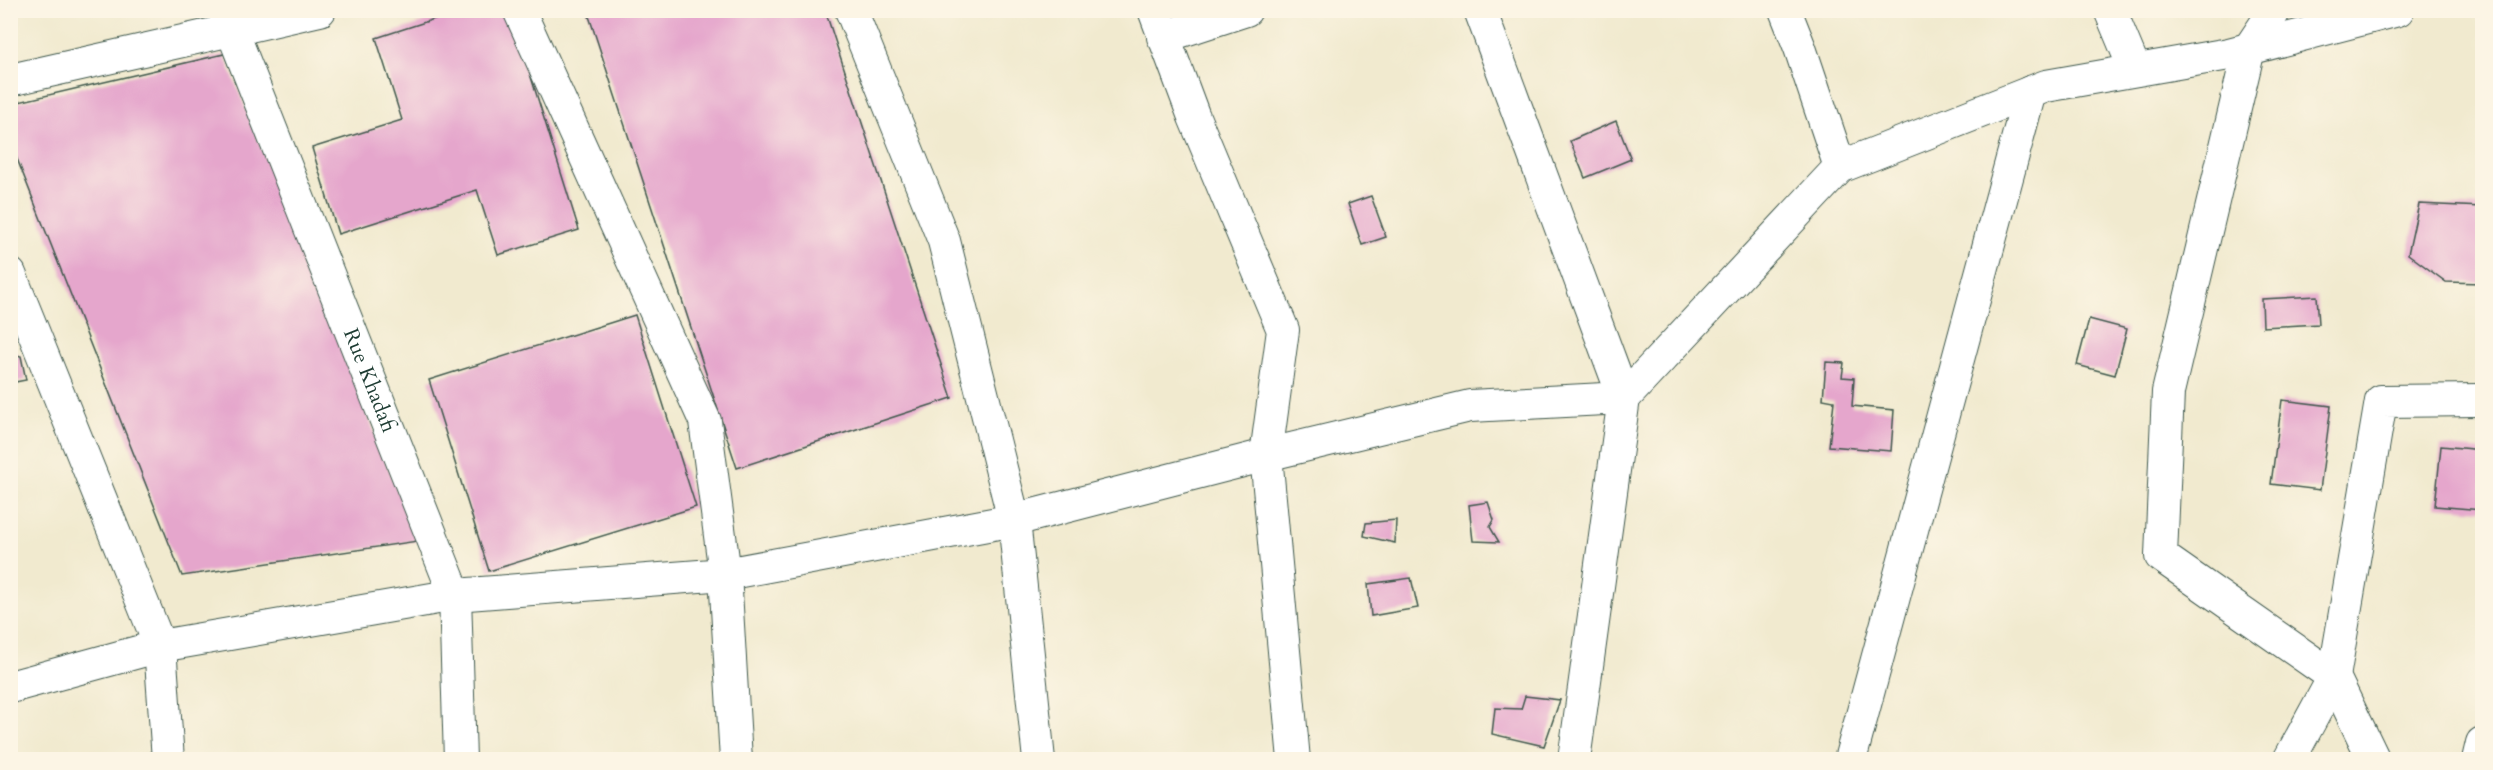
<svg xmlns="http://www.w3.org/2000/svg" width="2493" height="770" viewBox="0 0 2493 770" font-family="Cardo,serif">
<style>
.building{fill:#e5a6cc}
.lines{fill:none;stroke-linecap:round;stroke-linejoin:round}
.street-casing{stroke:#3e574b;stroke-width:34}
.street{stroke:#fff;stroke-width:32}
.labels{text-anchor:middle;stroke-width:4.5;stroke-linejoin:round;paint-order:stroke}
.street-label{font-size:21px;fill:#1f3d34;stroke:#fcf5e5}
</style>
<rect width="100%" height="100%" fill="#fcf5e5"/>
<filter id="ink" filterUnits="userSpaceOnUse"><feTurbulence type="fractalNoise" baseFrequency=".0167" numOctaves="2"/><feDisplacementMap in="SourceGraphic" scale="12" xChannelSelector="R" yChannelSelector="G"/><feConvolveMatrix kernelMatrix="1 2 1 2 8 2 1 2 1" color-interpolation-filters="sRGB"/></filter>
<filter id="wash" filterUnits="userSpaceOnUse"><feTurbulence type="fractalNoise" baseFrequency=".008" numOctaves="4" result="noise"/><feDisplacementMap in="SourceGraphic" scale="24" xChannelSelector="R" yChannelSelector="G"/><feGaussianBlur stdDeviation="1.35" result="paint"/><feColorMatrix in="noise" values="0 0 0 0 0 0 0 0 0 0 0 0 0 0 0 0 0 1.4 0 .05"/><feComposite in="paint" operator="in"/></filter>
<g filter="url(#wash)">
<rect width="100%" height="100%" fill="#f1eacf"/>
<g id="blocks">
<g class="building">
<path d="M 462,10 L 510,10 L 579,230 L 498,255 L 477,190 L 338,234 L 312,148 L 402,120 L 376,38 Z"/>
<path d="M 587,10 L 825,10 L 952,398 L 737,468 Z"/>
<path d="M 224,54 L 418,541 L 182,576 L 10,141 L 10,104 Z"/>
<path d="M 1616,121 L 1631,159 L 1585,178 L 1570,141 Z"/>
<path d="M 1371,196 L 1386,237 L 1362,245 L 1348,204 Z"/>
<path d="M 2419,204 L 2482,207 L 2482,283 L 2446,282 L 2408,254 Z"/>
<path d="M 2317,296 L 2319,324 L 2263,327 L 2262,299 Z"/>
<path d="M 635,315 L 696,507 L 489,571 L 429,380 Z"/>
<path d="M 2089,319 L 2127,329 L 2115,375 L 2077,365 Z"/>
<path d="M 10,353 L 21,356 L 26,380 L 10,383 Z"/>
<path d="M 1826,362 L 1844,363 L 1842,377 L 1854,378 L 1852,406 L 1894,410 L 1891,451 L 1829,446 L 1834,401 L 1823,399 Z"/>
<path d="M 2282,400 L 2331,406 L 2320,490 L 2271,484 Z"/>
<path d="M 2441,446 L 2482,450 L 2482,510 L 2435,506 Z"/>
<path d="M 1488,502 L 1494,520 L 1490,527 L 1499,542 L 1473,541 L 1469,505 Z"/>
<path d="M 1396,520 L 1395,543 L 1364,536 L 1366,523 Z"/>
<path d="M 1411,578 L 1418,608 L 1371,616 L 1368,584 Z"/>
<path d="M 1525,696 L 1560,700 L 1544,746 L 1492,734 L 1495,708 L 1521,709 Z"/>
</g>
</g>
</g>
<g filter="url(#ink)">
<use href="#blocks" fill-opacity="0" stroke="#3e574b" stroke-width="1.5"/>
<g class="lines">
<g class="street-casing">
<g id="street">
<path id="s1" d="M 224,10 L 455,595 L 460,760"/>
<path d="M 519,10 L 705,421 L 725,574 L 736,760"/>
<path d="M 851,10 L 944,241 L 1014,520 L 1039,760"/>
<path d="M 1154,10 L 1194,117 L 1283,330 L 1266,455 L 1294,760"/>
<path d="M 1480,10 L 1624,398 L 1574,760"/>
<path d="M 1785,10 L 1800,48 L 1840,167"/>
<path d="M 2110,10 L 2135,70"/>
<path d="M 2275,10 L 2249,49 L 2168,392 L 2161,556 L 2334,677 L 2374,760"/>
<path d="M 1163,37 L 1246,10"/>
<path d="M 10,80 L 320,10"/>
<path d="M 10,274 L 160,646 L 168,760"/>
<path d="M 10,687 L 160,646 L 455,595 L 725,574 L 1014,520 L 1266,455 L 1470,406 L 1624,398 L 1840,167 L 2046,86 L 2229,54 L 2398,10"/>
<path d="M 1850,760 L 2030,92"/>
<path d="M 2289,760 L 2334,677 L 2381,401 L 2482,400"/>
<path d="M 2478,760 L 2482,743"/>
</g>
</g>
<use href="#street" class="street"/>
</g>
</g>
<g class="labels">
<g class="street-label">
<text dy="7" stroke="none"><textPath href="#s1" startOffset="398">Rue Khadafi</textPath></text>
</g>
</g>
<rect width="2493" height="770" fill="none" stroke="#fcf5e5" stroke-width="36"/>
</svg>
